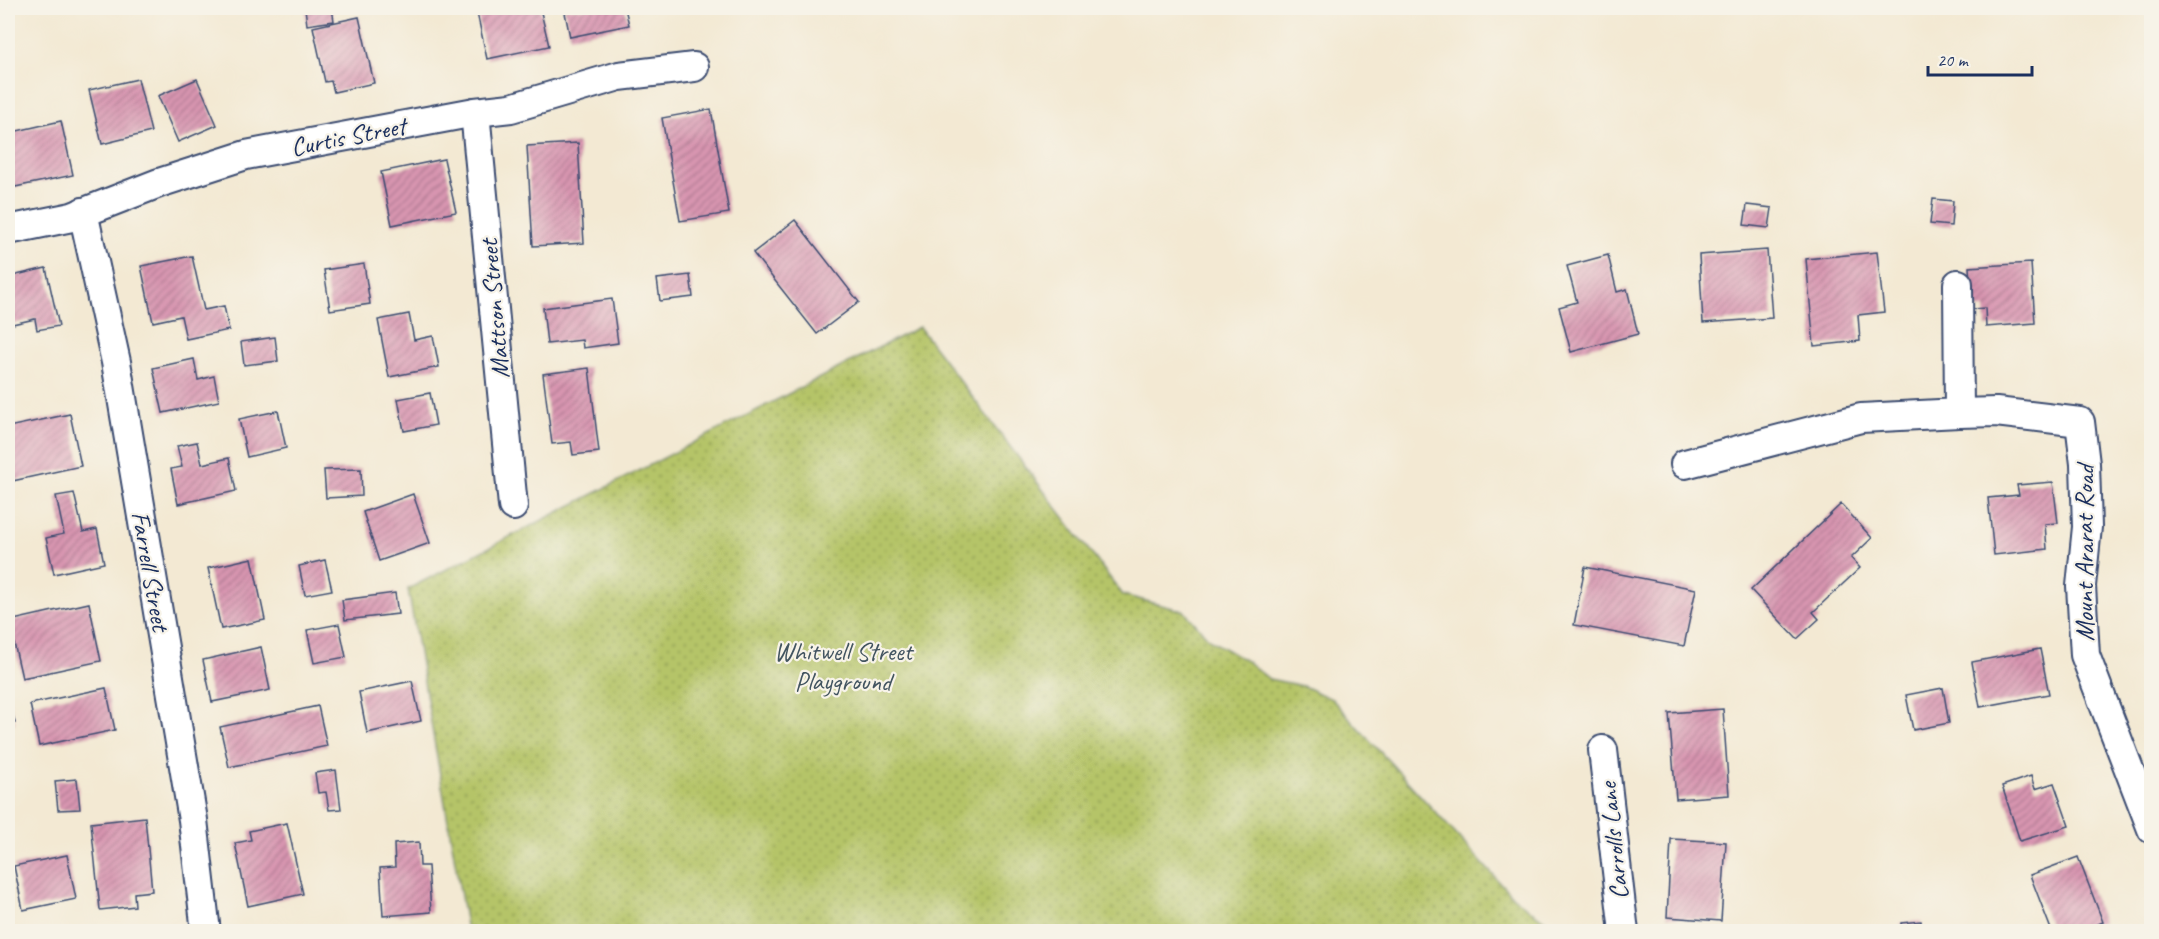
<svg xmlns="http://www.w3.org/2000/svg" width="2159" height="939" viewBox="0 0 2159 939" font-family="Caveat,sans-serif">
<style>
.park{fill:url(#park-dots);stroke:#687a62;stroke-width:1.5}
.building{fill:url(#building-hatch)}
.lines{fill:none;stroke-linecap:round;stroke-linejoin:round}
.minor-casing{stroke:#3b4b70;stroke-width:32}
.minor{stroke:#fff;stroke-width:28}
.labels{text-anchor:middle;stroke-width:4.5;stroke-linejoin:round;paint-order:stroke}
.street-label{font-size:26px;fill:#1b2f5e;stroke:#f7f3e8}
.park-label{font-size:26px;fill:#425460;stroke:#f7f3e8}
</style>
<defs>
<pattern id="park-dots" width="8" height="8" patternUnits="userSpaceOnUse" patternTransform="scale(1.5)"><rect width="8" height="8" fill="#b5c467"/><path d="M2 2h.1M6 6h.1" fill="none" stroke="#92a058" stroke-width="1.8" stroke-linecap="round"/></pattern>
<pattern id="building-hatch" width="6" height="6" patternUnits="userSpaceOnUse" patternTransform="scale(1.5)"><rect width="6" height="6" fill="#d895b0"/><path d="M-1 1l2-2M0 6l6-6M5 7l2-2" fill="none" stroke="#ae7a92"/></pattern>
</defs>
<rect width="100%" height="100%" fill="#f7f3e8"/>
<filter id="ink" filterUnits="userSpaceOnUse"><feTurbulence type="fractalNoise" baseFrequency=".0167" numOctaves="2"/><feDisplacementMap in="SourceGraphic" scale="12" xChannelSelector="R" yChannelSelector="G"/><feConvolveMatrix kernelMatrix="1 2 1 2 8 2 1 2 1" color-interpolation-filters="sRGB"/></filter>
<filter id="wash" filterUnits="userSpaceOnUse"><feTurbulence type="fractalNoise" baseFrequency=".008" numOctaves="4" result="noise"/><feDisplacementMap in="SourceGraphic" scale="24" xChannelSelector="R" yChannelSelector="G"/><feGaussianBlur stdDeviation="1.35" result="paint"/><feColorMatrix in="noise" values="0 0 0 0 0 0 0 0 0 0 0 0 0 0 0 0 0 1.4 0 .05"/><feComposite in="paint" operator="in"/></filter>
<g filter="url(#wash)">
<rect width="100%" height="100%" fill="#f3e9d3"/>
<path class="park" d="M 919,327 L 1123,595 L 1184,611 L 1210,640 L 1248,662 L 1269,679 L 1303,686 L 1332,699 L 1513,897 L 1559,931 L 467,931 L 408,589 Z"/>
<g id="blocks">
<g class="building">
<path d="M 305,8 L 332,8 L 334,21 L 307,25 Z"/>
<path d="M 476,8 L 540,8 L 549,46 L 487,59 Z"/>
<path d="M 564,8 L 625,8 L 629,25 L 570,37 Z"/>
<path d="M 359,17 L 374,83 L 334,92 L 331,81 L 325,82 L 313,27 Z"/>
<path d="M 138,79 L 151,132 L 102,144 L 89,90 Z"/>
<path d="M 197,79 L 217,125 L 178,142 L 158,96 Z"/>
<path d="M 711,109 L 729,213 L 680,221 L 662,118 Z"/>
<path d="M 61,121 L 73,175 L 15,187 L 8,154 L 8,133 Z"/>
<path d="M 578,143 L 584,243 L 533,246 L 527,146 Z"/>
<path d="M 444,159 L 456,212 L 392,225 L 381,172 Z"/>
<path d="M 1933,199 L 1953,201 L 1951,226 L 1930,224 Z"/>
<path d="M 1747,205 L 1772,208 L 1769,228 L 1744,225 Z"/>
<path d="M 795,220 L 859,302 L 817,334 L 753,253 Z"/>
<path d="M 1767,250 L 1772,318 L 1703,323 L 1699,255 Z"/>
<path d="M 1877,252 L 1884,312 L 1858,315 L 1860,341 L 1814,346 L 1806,259 Z"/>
<path d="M 1608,255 L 1617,292 L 1627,289 L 1638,334 L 1571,352 L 1559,307 L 1577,302 L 1567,266 Z"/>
<path d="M 192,256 L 204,310 L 224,306 L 229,330 L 186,339 L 181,316 L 153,322 L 141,266 Z"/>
<path d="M 2031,263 L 2035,323 L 1986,327 L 1985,308 L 1972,309 L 1969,267 Z"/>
<path d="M 364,264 L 370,304 L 330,310 L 324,270 Z"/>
<path d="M 46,268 L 59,326 L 37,330 L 35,319 L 8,325 L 8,277 Z"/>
<path d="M 690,275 L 693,297 L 660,301 L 657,279 Z"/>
<path d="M 612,299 L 618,343 L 583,348 L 582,340 L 547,344 L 543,308 Z"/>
<path d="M 409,314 L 414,340 L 433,336 L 439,367 L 389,377 L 378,320 Z"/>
<path d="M 275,337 L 278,361 L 244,365 L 241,342 Z"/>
<path d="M 194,359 L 198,380 L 214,376 L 219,401 L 163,413 L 153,368 Z"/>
<path d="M 589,368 L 599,452 L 573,455 L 571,442 L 552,444 L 543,374 Z"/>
<path d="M 430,393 L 436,425 L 404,431 L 398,399 Z"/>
<path d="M 278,411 L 286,448 L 247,457 L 239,419 Z"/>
<path d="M 70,414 L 81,466 L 8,482 L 8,427 Z"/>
<path d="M 197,442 L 202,464 L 229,458 L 236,491 L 178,504 L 171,469 L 182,467 L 177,446 Z"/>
<path d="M 361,469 L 362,496 L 326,498 L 324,470 Z"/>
<path d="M 2053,482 L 2058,523 L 2045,524 L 2047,549 L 1994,555 L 1988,498 L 2019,495 L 2017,485 Z"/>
<path d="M 74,493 L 83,532 L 97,529 L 104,563 L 54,574 L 46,538 L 64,534 L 56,496 Z"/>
<path d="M 413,494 L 430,543 L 379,561 L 363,512 Z"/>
<path d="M 1841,504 L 1872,538 L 1851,558 L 1860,568 L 1813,612 L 1819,619 L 1797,639 L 1751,590 Z"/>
<path d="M 252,558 L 265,620 L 221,629 L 208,568 Z"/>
<path d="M 325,560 L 332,590 L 305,595 L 299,566 Z"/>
<path d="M 1585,567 L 1696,589 L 1684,646 L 1574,625 Z"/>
<path d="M 395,593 L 398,614 L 345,620 L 342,600 Z"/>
<path d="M 89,603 L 101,661 L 22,678 L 9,621 Z"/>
<path d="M 339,624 L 346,657 L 314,663 L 307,630 Z"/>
<path d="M 261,647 L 270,690 L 212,702 L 203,660 Z"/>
<path d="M 2040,649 L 2049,694 L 1980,707 L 1972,662 Z"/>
<path d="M 412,681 L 421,721 L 367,733 L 359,692 Z"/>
<path d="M 106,688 L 115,730 L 39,746 L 30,704 Z"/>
<path d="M 1943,688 L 1949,723 L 1913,730 L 1906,695 Z"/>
<path d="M 8,695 L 15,723 L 8,725 Z"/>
<path d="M 318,706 L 327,746 L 229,767 L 220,727 Z"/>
<path d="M 1723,709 L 1729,795 L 1676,799 L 1669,713 Z"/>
<path d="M 336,770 L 341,809 L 329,810 L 326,792 L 318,793 L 315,773 Z"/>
<path d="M 2031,776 L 2035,789 L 2054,783 L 2069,826 L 2020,841 L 2002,786 Z"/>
<path d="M 77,779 L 80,809 L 58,810 L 55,781 Z"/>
<path d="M 145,817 L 152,891 L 134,893 L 135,906 L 100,910 L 91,823 Z"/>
<path d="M 287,823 L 303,894 L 248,906 L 235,843 L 251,840 L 249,831 Z"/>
<path d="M 1671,839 L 1726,842 L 1721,921 L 1667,917 Z"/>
<path d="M 419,842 L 420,866 L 428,866 L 431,912 L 383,916 L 380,868 L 395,867 L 394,844 Z"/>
<path d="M 67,855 L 76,899 L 23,910 L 14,866 Z"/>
<path d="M 2078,857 L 2103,922 L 2080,932 L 2052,932 L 2030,875 Z"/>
<path d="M 1921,921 L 1922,932 L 1901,932 L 1901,923 Z"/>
</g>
</g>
</g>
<g filter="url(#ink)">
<use href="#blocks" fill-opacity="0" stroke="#3b4b70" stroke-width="1.5"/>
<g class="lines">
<g class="minor-casing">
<g id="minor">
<path d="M 475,112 L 513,506"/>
<path d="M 83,212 L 116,362 L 193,820 L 206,932"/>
<path d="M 8,230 L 72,217 L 159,183 L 246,155 L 475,112 L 511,108 L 619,76 L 694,67"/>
<path d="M 1959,413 L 1996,412 L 2080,422 L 2085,464 L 2087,527 L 2081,586 L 2085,655 L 2152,829"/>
<path d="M 1685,464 L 1861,418 L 1959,413 L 1958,284"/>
<path d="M 1603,750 L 1624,932"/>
</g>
</g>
<use href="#minor" class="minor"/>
</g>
</g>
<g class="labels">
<g class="street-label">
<text transform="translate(348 136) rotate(-11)" y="9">Curtis Street</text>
<text transform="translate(494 309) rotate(-95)" y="9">Mattson Street</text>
<text transform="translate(2084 553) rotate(-90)" y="9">Mount Ararat Road</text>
<text transform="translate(151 571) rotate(80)" y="9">Farrell Street</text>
<text transform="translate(1613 841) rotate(-96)" y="9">Carrolls Lane</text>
</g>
<g class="park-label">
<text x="843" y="660">Whitwell Street<tspan x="843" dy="30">Playground</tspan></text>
</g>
</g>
<rect width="2159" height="939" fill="none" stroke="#f7f3e8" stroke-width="30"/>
<path d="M1928 66v9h104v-9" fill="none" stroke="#1b2f5e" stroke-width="3"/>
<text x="1937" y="66" font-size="18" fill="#1b2f5e" stroke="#f7f3e8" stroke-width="4.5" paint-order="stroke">20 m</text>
</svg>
